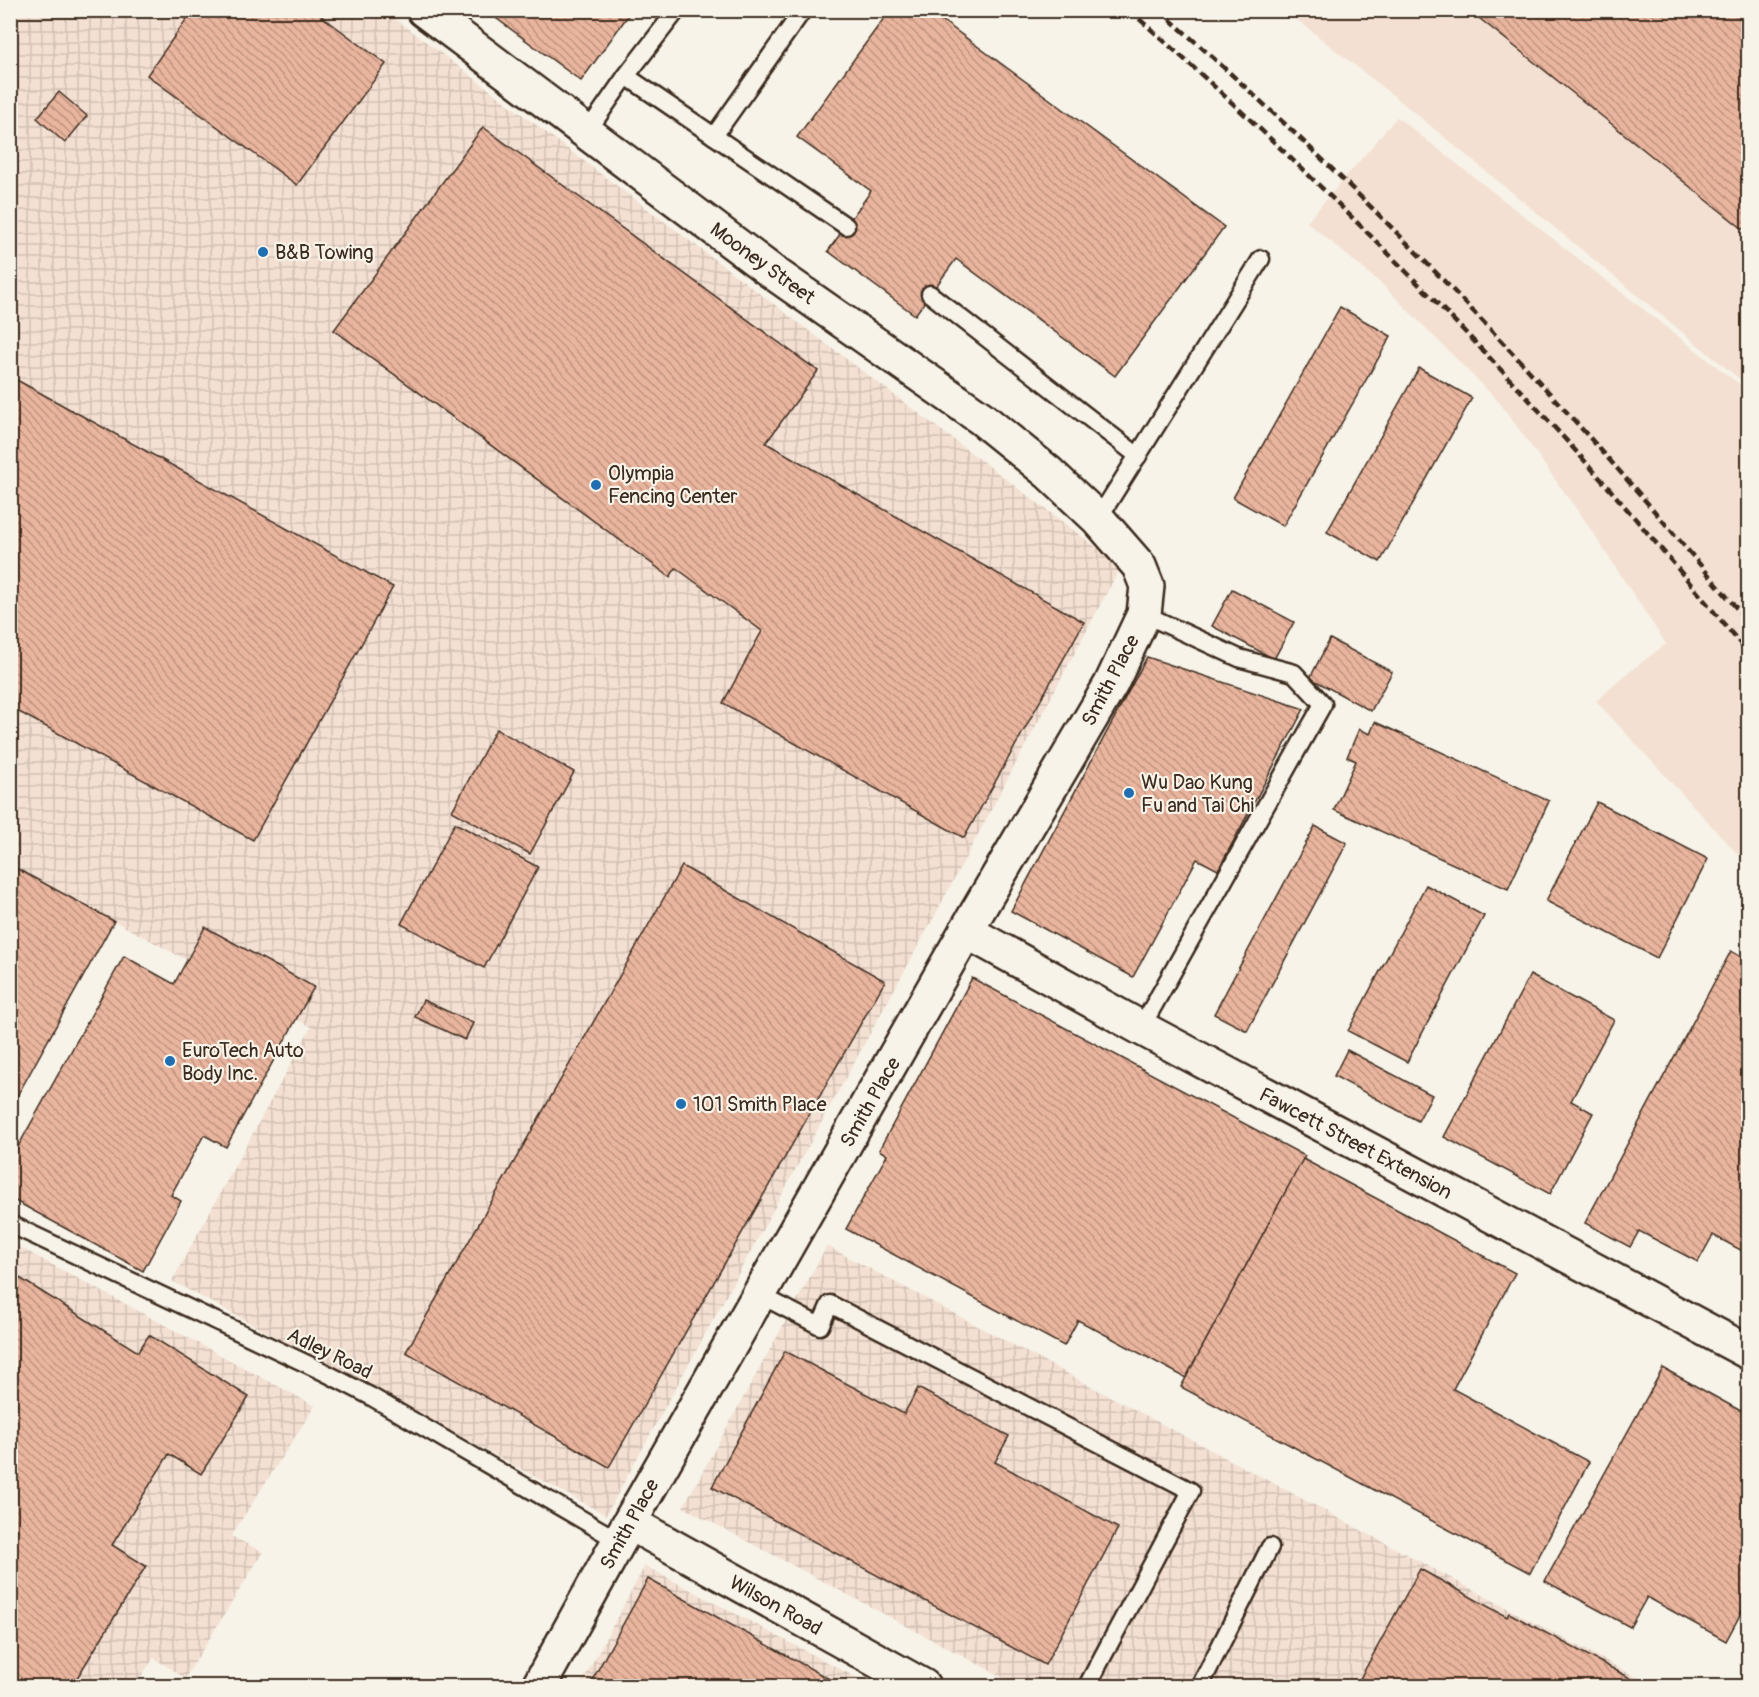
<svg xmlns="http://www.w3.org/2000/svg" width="1759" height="1697" viewBox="0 0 1759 1697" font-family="Pangolin,sans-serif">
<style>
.built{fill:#f3e0d2}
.industrial{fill:url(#industrial-grid)}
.building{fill:url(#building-back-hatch);stroke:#3b2a1e;stroke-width:1.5}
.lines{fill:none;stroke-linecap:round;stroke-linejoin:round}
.service-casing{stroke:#3b2a1e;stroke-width:21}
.minor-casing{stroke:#3b2a1e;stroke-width:38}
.service{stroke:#f7f3e8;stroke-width:16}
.minor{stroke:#f7f3e8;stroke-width:33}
.rail{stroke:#3b2a1e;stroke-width:4.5;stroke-dasharray:9 4.5;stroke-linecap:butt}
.poi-dot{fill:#1f6fb2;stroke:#f7f3e8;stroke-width:2}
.labels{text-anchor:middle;stroke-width:4.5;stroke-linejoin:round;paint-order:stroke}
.poi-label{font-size:20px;fill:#3b2a1e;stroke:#f7f3e8;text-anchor:start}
.street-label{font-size:20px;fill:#3b2a1e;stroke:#f7f3e8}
</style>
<defs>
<pattern id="industrial-grid" width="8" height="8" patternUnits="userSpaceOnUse" patternTransform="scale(1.5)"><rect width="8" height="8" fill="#f3e0d2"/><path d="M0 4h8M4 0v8" fill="none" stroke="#d1c0b4"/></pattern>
<pattern id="building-back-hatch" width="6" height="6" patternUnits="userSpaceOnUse" patternTransform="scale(1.5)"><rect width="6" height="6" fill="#eab59e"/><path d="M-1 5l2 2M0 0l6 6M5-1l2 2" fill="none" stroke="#bf9380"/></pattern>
</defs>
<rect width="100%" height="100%" fill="#f7f3e8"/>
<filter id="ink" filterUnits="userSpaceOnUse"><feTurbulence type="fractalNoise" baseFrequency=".0167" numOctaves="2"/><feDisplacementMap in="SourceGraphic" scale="12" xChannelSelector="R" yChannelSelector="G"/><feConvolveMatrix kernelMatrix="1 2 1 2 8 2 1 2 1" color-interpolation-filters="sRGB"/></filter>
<g filter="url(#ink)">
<g class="built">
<path d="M 1286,11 L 1748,11 L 1748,386 L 1405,105 Z"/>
<path d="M 1397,117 L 1748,391 L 1748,865 L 1596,701 L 1629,672 L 1666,644 L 1585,521 L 1500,403 L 1383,285 L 1307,222 Z"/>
</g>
<g class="industrial">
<path d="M 10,11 L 385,11 L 1121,566 L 934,917 L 606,1515 L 172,1281 L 311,1027 L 105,916 L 11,1092 Z"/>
<path d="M 10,1242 L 315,1406 L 231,1536 L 263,1552 L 185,1678 L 154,1658 L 134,1686 L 11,1686 Z"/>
<path d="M 827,1246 L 1254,1473 L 1653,1686 L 1019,1686 L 683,1507 Z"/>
<path d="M 645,1566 L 872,1686 L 580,1686 Z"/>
</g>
<g class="building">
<path d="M 193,10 L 313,10 L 386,64 L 297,185 L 147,75 Z"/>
<path d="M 485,10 L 632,10 L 581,81 Z"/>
<path d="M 890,10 L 928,10 L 1224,227 L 1115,376 L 956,259 L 915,315 L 828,251 L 871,191 L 797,137 Z"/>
<path d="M 1469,10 L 1748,10 L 1748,233 Z"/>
<path d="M 59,92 L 87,116 L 65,143 L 37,118 Z"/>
<path d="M 483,127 L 818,371 L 766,443 L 1084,622 L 964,838 L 723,703 L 762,631 L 676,568 L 670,577 L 334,330 Z"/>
<path d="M 1340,307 L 1391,336 L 1283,526 L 1233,498 Z"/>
<path d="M 1419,368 L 1472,398 L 1380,562 L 1327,532 Z"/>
<path d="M 15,379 L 393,587 L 253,840 L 10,707 L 10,387 Z"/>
<path d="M 1232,589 L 1294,622 L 1274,659 L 1212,626 Z"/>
<path d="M 1330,639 L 1392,672 L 1371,711 L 1310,678 Z"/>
<path d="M 1147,657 L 1304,709 L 1218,870 L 1197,859 L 1133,977 L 1011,911 Z"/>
<path d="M 1375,722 L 1549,801 L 1508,889 L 1334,810 L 1356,761 L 1347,757 L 1359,729 L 1370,734 Z"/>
<path d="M 496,729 L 574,772 L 530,854 L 452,811 Z"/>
<path d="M 1597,802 L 1708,859 L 1657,958 L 1546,901 Z"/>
<path d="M 455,823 L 538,867 L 484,968 L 401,924 Z"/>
<path d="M 1315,826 L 1347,843 L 1247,1031 L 1214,1014 Z"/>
<path d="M 10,865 L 114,921 L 10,1109 Z"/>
<path d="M 682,866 L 885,981 L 609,1467 L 406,1352 Z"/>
<path d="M 1426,885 L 1484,916 L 1407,1062 L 1348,1031 Z"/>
<path d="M 205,927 L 314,987 L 226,1147 L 204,1135 L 171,1195 L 181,1201 L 143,1271 L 10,1198 L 10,1161 L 124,956 L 174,984 Z"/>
<path d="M 1731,951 L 1748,961 L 1748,1254 L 1713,1235 L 1698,1262 L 1639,1231 L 1630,1247 L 1585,1223 Z"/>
<path d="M 1530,975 L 1614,1020 L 1571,1101 L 1593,1113 L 1550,1194 L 1444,1137 Z"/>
<path d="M 972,978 L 1305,1156 L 1186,1378 L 1078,1320 L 1064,1346 L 846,1229 L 887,1155 L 879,1150 Z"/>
<path d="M 423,1000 L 473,1023 L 465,1040 L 415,1017 Z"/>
<path d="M 1347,1050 L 1432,1095 L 1418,1121 L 1334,1076 Z"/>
<path d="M 1303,1159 L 1515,1273 L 1453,1389 L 1589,1462 L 1530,1573 L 1181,1387 Z"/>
<path d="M 10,1272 L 138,1352 L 149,1335 L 249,1397 L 201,1474 L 169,1454 L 112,1545 L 146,1566 L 72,1686 L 10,1686 Z"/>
<path d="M 785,1351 L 904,1414 L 918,1388 L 1009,1436 L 995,1462 L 1118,1528 L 1045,1665 L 712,1487 Z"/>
<path d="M 1663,1368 L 1748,1415 L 1748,1600 L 1726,1641 L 1647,1597 L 1630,1627 L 1545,1581 Z"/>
<path d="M 1420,1569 L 1507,1617 L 1509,1613 L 1645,1686 L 1356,1686 Z"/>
<path d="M 648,1579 L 842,1686 L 589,1686 Z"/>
</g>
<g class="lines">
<g class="service-casing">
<g id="service">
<path d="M 626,76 L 677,10"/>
<path d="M 587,132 L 626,76 L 846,226"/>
<path d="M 714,136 L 803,10"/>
<path d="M 930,294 L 1138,456"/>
<path d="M 1098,519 L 1261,259"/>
<path d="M 1141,1028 L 1323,704 L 1294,673 L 1239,658 L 1144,614"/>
<path d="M 10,1224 L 324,1372 L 370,1396 L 619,1541"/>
<path d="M 760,1295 L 820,1326 L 830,1304 L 1191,1491 L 1087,1686"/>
<path d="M 1200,1686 L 1270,1547"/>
</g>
</g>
<g class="minor-casing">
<g id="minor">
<path d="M 424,10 L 771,271 L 981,418 L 1049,473 L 1098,519 L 1139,566 L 1147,586 L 1144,614 L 1111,684 L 966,931 L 619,1541 L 539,1686"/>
<path d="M 966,931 L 1141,1028 L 1748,1352"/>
<path d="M 630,1523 L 923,1686"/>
</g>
</g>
<use href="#service" class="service"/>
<use href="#minor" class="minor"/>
<g class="rail">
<path d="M 1129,10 C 1275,138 1413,274 1544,416 C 1615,493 1682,573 1748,653"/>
<path d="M 1159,10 C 1373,196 1568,404 1748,622"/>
</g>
</g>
</g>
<g class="poi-dot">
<circle cx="263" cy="252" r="6"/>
<circle cx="596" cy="485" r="6"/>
<circle cx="1129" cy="793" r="6"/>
<circle cx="170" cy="1061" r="6"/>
<circle cx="681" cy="1104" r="6"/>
</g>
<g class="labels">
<g class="poi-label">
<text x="275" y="259">B&amp;B Towing</text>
<text x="608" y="480">Olympia<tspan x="608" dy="23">Fencing Center</tspan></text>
<text x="1141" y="789">Wu Dao Kung<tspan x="1141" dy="23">Fu and Tai Chi</tspan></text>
<text x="182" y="1057">EuroTech Auto<tspan x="182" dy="23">Body Inc.</tspan></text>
<text x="693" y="1111">101 Smith Place</text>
</g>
<g class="street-label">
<text transform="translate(763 263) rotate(36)" y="7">Mooney Street</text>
<text transform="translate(1110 680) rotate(-62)" y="7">Smith Place</text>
<text transform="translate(870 1102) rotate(-60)" y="7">Smith Place</text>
<text transform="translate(1356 1143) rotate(28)" y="7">Fawcett Street Extension</text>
<text transform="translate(330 1353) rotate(26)" y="7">Adley Road</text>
<text transform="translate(629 1524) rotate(-61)" y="7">Smith Place</text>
<text transform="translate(776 1605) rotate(29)" y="7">Wilson Road</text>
</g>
</g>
<rect width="1759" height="1697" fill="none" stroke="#f7f3e8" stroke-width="36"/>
<rect x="18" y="18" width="1723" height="1661" fill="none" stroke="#3b2a1e" stroke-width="2" filter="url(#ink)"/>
</svg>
